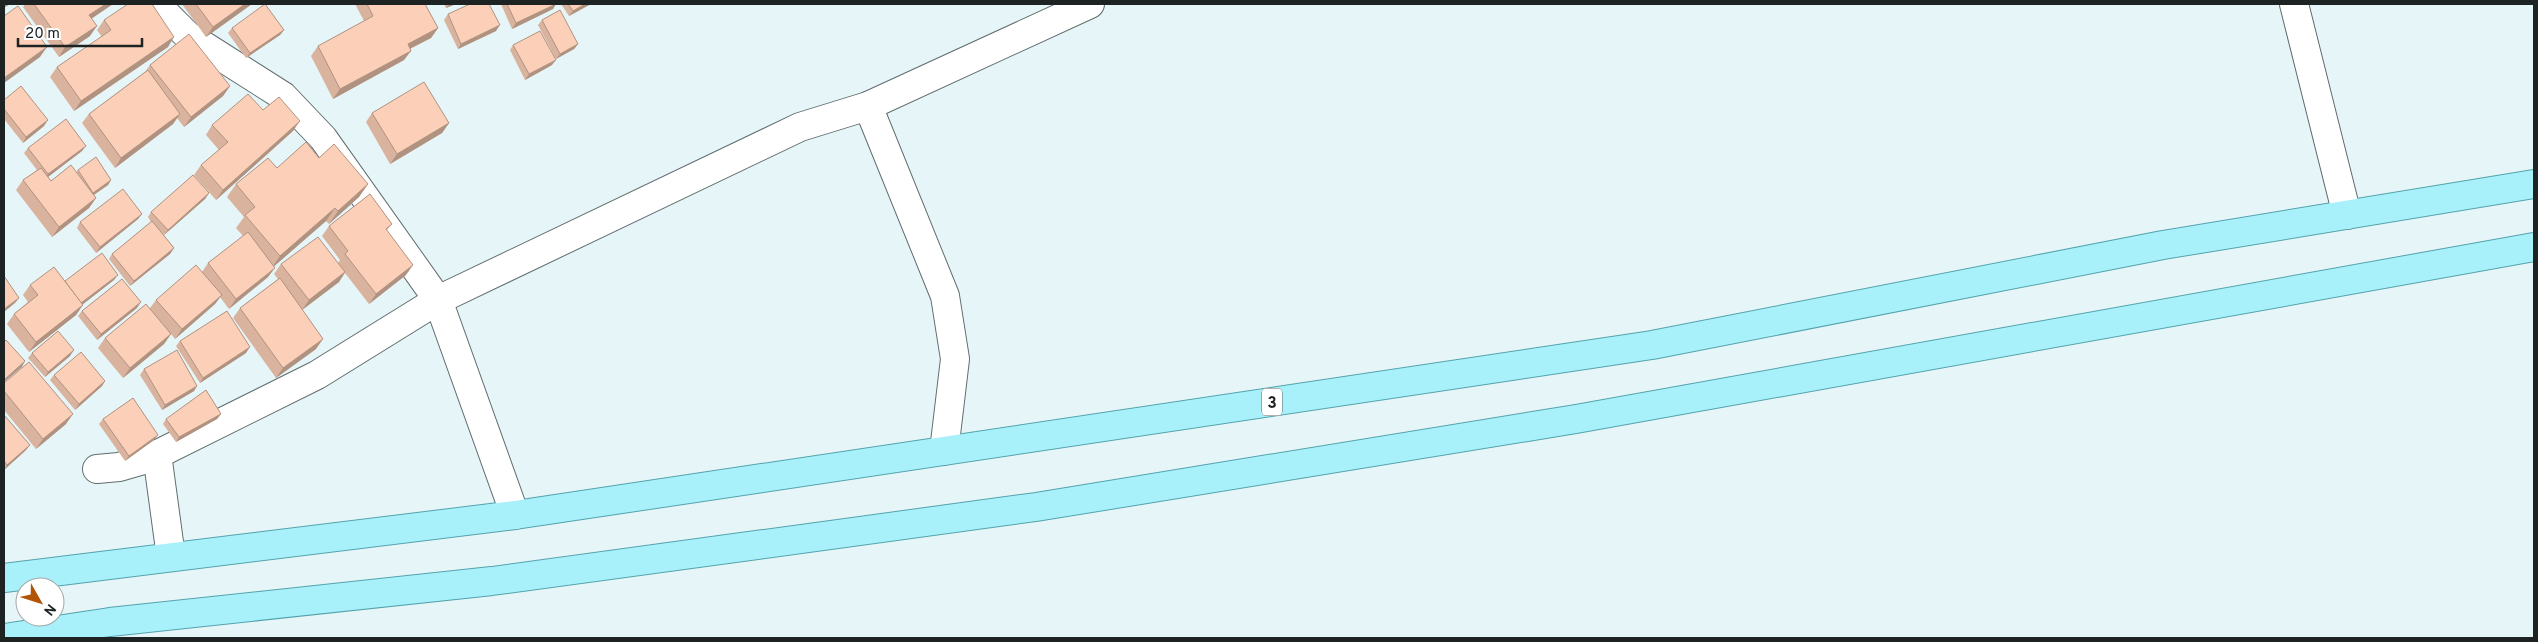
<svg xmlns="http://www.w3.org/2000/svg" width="2538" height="642" viewBox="0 0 2538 642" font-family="Overpass,sans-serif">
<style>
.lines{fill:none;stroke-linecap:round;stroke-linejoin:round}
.minor-casing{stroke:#606d6f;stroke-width:30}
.major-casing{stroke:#53a3ad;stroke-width:30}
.minor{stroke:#fff;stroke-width:28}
.major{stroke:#a9f1fa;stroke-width:28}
.wall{fill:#d9b39e}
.shaded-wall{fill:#b09281}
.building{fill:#fcd0b8;stroke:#b09281}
.labels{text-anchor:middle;stroke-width:4;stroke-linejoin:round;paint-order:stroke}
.shield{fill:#fff;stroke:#616465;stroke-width:1}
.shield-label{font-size:16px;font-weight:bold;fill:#1d2223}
</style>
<rect width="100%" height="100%" fill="#e6f5f7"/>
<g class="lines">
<g class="minor-casing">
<g id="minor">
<path d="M 156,4 L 187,35 L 283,96 L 323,138 L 438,300 L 515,515"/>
<path d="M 2294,4 L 2347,215"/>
<path d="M 868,106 L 945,296 L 955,359 L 944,451"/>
<path d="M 157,454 L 171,557"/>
<path d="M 97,469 L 119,467 L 150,458 L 317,375 L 438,300 L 800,127 L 868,106 L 1090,4"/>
</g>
</g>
<g class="major-casing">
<g id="major">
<path d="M 4,578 L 515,515 L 1652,345 L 2163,245 L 2534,184"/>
<path d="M 4,638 L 110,622 L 492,581 L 1036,507 L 1576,419 L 2534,247"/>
</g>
</g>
<use href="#minor" class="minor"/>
<use href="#major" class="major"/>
</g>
<g class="wall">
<path d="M 25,4 L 113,4 L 91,19 L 90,36 L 59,57 L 23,7 Z"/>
<path d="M 182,4 L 252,4 L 206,37 Z"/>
<path d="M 355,4 L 425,4 L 438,28 L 431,38 L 410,49 L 404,60 L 333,99 L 311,56 L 318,46 L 364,21 Z"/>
<path d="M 444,4 L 456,4 L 446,8 Z"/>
<path d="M 501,4 L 556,4 L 553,9 L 512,29 Z"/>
<path d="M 561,4 L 591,4 L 569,16 Z"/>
<path d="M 448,14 L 496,31 L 458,49 L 444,20 Z"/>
<path d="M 104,20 L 168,47 L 74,111 L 50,77 L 57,67 L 102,37 L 97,30 Z"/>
<path d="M 542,20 L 578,44 L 574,49 L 556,59 L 538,25 Z"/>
<path d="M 232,28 L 284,30 L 280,35 L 246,58 L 228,33 Z"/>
<path d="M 513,45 L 552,65 L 525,80 L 510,50 Z"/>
<path d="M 150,65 L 230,86 L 223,96 L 184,127 L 177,118 L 173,124 L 115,168 L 82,123 L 89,114 L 145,72 Z"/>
<path d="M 4,100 L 44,126 L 23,143 L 4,119 Z"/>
<path d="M 263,110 L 293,131 L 216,200 L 194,175 L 201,165 L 219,150 L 206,135 L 212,125 Z"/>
<path d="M 372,113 L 449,123 L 442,133 L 390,164 L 366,122 Z"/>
<path d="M 28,148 L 82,151 L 48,177 L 51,181 L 76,172 L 78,170 L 111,180 L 108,185 L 94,195 L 96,198 L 89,208 L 52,237 L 16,190 L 23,180 L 37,170 L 24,153 Z"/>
<path d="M 319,158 L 368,184 L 359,197 L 329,224 L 326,221 L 274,266 L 268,277 L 229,309 L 220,297 L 215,304 L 175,339 L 171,334 L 164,344 L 123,378 L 98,348 L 105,338 L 150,308 L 156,300 L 202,272 L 208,263 L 243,236 L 236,228 L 244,217 L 227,197 L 236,184 L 277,168 Z"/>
<path d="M 209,193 L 205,199 L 164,235 L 158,228 L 174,248 L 170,254 L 130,286 L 109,259 L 112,254 L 151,222 L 148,217 L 151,212 Z"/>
<path d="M 142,214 L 138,219 L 96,253 L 77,228 L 80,222 Z"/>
<path d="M 392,224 L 387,230 L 406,275 L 369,304 L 345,273 L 339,282 L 302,310 L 316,349 L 276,378 L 233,318 L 240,308 L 278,279 L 274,274 L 281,264 L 338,263 L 340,260 L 322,236 L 329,226 Z"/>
<path d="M 114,280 L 83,304 L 76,315 L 29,352 L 7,324 L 14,314 L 28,302 L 23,295 L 30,285 L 65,281 Z"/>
<path d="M 137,308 L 97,340 L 78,316 L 82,311 Z"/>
<path d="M 180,341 L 246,353 L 200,383 L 176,346 Z"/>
<path d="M 32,353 L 70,356 L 45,377 L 28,358 Z"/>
<path d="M 144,369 L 197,386 L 194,391 L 162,410 L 140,375 Z"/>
<path d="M 54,375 L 105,381 L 102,386 L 75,410 L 50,380 Z"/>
<path d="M 4,383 L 66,424 L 36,449 L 4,410 Z"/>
<path d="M 221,414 L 217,419 L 176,442 L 163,424 L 166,419 Z"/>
<path d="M 4,415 L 30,445 L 26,450 L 4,470 Z"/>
<path d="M 103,419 L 154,440 L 125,461 L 99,424 Z"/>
</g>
<g class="shaded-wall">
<path d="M 4,4 L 10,4 L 4,8 Z"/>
<path d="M 106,4 L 113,4 L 82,25 L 89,15 Z"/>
<path d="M 245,4 L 252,4 L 206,37 L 213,27 Z"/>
<path d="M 449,4 L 456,4 L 446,8 Z"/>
<path d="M 556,4 L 553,9 L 512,29 L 516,23 Z"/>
<path d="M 585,4 L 591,4 L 569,16 L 573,11 Z"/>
<path d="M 500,25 L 496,31 L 458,49 L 461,44 Z"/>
<path d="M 97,26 L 90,36 L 59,57 L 65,47 Z"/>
<path d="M 438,28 L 431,38 L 401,53 L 408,44 Z"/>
<path d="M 284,30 L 280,35 L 246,58 L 250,53 Z"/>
<path d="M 174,37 L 168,47 L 74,111 L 81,101 Z"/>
<path d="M 578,44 L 574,49 L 556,59 L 560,54 Z"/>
<path d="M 47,47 L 40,57 L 4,83 L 4,78 Z"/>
<path d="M 411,51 L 404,60 L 333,99 L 340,89 Z"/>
<path d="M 556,60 L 552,65 L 525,80 L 529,74 Z"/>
<path d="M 230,86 L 223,96 L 184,127 L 191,117 Z"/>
<path d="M 180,114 L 173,124 L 115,168 L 121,158 Z"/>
<path d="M 48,120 L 44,126 L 23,143 L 26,137 Z"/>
<path d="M 300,121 L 293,131 L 216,200 L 223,190 Z"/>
<path d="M 449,123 L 442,133 L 390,164 L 397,154 Z"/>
<path d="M 86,146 L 82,151 L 44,180 L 48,174 Z"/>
<path d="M 111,180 L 108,185 L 89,198 L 93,193 Z"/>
<path d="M 368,184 L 359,197 L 329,224 L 338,211 Z"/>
<path d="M 209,193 L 205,199 L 164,235 L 168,230 Z"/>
<path d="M 96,198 L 89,208 L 52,237 L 59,227 Z"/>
<path d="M 335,208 L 326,221 L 271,269 L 280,256 Z"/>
<path d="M 142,214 L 138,219 L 96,253 L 100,247 Z"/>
<path d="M 174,248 L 170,254 L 130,286 L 134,281 Z"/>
<path d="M 413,265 L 406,275 L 369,304 L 376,294 Z"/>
<path d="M 275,268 L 268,277 L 229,309 L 236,299 Z"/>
<path d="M 345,272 L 339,282 L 302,310 L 309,300 Z"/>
<path d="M 118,275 L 114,280 L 78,308 L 81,303 Z"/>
<path d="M 222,295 L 215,304 L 175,339 L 182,329 Z"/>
<path d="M 19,298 L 15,303 L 4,312 L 4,309 Z"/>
<path d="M 141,302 L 137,308 L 97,340 L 101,334 Z"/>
<path d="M 83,305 L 76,315 L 29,352 L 36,342 Z"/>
<path d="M 171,334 L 164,344 L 123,378 L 130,368 Z"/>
<path d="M 323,339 L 316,349 L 276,378 L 283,368 Z"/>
<path d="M 250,347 L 246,353 L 200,383 L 203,378 Z"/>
<path d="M 74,350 L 70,356 L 45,377 L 48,372 Z"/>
<path d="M 25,361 L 22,367 L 4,382 L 4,380 Z"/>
<path d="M 105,381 L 102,386 L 75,410 L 79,404 Z"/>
<path d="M 197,386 L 194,391 L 162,410 L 165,405 Z"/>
<path d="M 73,414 L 66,424 L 36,449 L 43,439 Z"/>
<path d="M 221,414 L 217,419 L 176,442 L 179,437 Z"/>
<path d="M 158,435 L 154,440 L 125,461 L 129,456 Z"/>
<path d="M 30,445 L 26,450 L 4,470 L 7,465 Z"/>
</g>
<g class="building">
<path d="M 34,4 L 106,4 L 89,15 L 97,26 L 65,47 Z"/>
<path d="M 128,4 L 152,4 L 174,37 L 81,101 L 57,67 L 111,30 L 104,20 Z"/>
<path d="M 196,4 L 245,4 L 213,27 Z"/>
<path d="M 265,4 L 284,30 L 250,53 L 232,28 Z"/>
<path d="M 367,4 L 425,4 L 438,28 L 408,44 L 411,51 L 340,89 L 318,46 L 373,16 Z"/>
<path d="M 470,4 L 489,4 L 500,25 L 461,44 L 448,14 Z"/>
<path d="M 507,4 L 556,4 L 516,23 Z"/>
<path d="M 568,4 L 585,4 L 573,11 Z"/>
<path d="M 18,6 L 47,47 L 4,78 L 4,16 Z"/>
<path d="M 560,10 L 578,44 L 560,54 L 542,20 Z"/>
<path d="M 540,31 L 556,60 L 529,74 L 513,45 Z"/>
<path d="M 189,34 L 230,86 L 191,117 L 150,65 Z"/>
<path d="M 148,70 L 180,114 L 121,158 L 89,114 Z"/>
<path d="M 424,82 L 449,123 L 397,154 L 372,113 Z"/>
<path d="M 21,86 L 48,120 L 26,137 L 4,109 L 4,100 Z"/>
<path d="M 248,94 L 263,110 L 279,97 L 300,121 L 223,190 L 201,165 L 228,142 L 212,125 Z"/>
<path d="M 66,119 L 86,146 L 48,174 L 28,148 Z"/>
<path d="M 306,142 L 319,158 L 334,144 L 368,184 L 338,211 L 335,208 L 280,256 L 245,215 L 255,207 L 236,184 L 268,158 L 277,168 Z"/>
<path d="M 96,157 L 111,180 L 93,193 L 78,170 Z"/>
<path d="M 71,165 L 96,198 L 59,227 L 23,180 L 41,168 L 51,181 Z"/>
<path d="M 193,175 L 209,193 L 168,230 L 151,212 Z"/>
<path d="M 123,189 L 142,214 L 100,247 L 80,222 Z"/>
<path d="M 370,194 L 392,224 L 386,229 L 413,265 L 376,294 L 345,254 L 348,251 L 329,226 Z"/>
<path d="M 152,221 L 174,248 L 134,281 L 112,254 Z"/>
<path d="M 248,232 L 275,268 L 236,299 L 208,263 Z"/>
<path d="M 318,237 L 345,272 L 309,300 L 281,264 Z"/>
<path d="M 102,253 L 118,275 L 81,303 L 65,281 Z"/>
<path d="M 196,265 L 222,295 L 182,329 L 156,300 Z"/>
<path d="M 54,267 L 83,305 L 36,342 L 14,314 L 38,295 L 30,285 Z"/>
<path d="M 4,276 L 19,298 L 4,309 Z"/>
<path d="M 280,278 L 323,339 L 283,368 L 240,308 Z"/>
<path d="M 122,279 L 141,302 L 101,334 L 82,311 Z"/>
<path d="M 146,304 L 171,334 L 130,368 L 105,338 Z"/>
<path d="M 227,311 L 250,347 L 203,378 L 180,341 Z"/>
<path d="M 58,331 L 74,350 L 48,372 L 32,353 Z"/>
<path d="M 6,340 L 25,361 L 4,380 L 4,342 Z"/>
<path d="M 177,350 L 197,386 L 165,405 L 144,369 Z"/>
<path d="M 81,352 L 105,381 L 79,404 L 54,375 Z"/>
<path d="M 29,362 L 73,414 L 43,439 L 4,391 L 4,383 Z"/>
<path d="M 206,390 L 221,414 L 179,437 L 166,419 Z"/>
<path d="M 133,398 L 158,435 L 129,456 L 103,419 Z"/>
<path d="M 4,415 L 30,445 L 7,465 L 4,461 Z"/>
</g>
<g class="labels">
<rect class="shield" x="1262" y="388.5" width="20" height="27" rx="4"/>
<g class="shield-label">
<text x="1272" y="408">3</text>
</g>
</g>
<rect width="2538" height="642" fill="none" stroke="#1d2223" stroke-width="10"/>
<g transform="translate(40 602) rotate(129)"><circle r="24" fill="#ffffff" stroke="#a5a7a7"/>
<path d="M0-4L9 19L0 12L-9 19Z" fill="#b25306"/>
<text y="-8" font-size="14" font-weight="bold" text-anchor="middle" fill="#1d2223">N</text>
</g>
<path d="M18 38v8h124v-8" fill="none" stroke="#1d2223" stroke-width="2.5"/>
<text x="25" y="38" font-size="15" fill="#1d2223" stroke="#ffffff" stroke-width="4" paint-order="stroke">20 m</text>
</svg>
